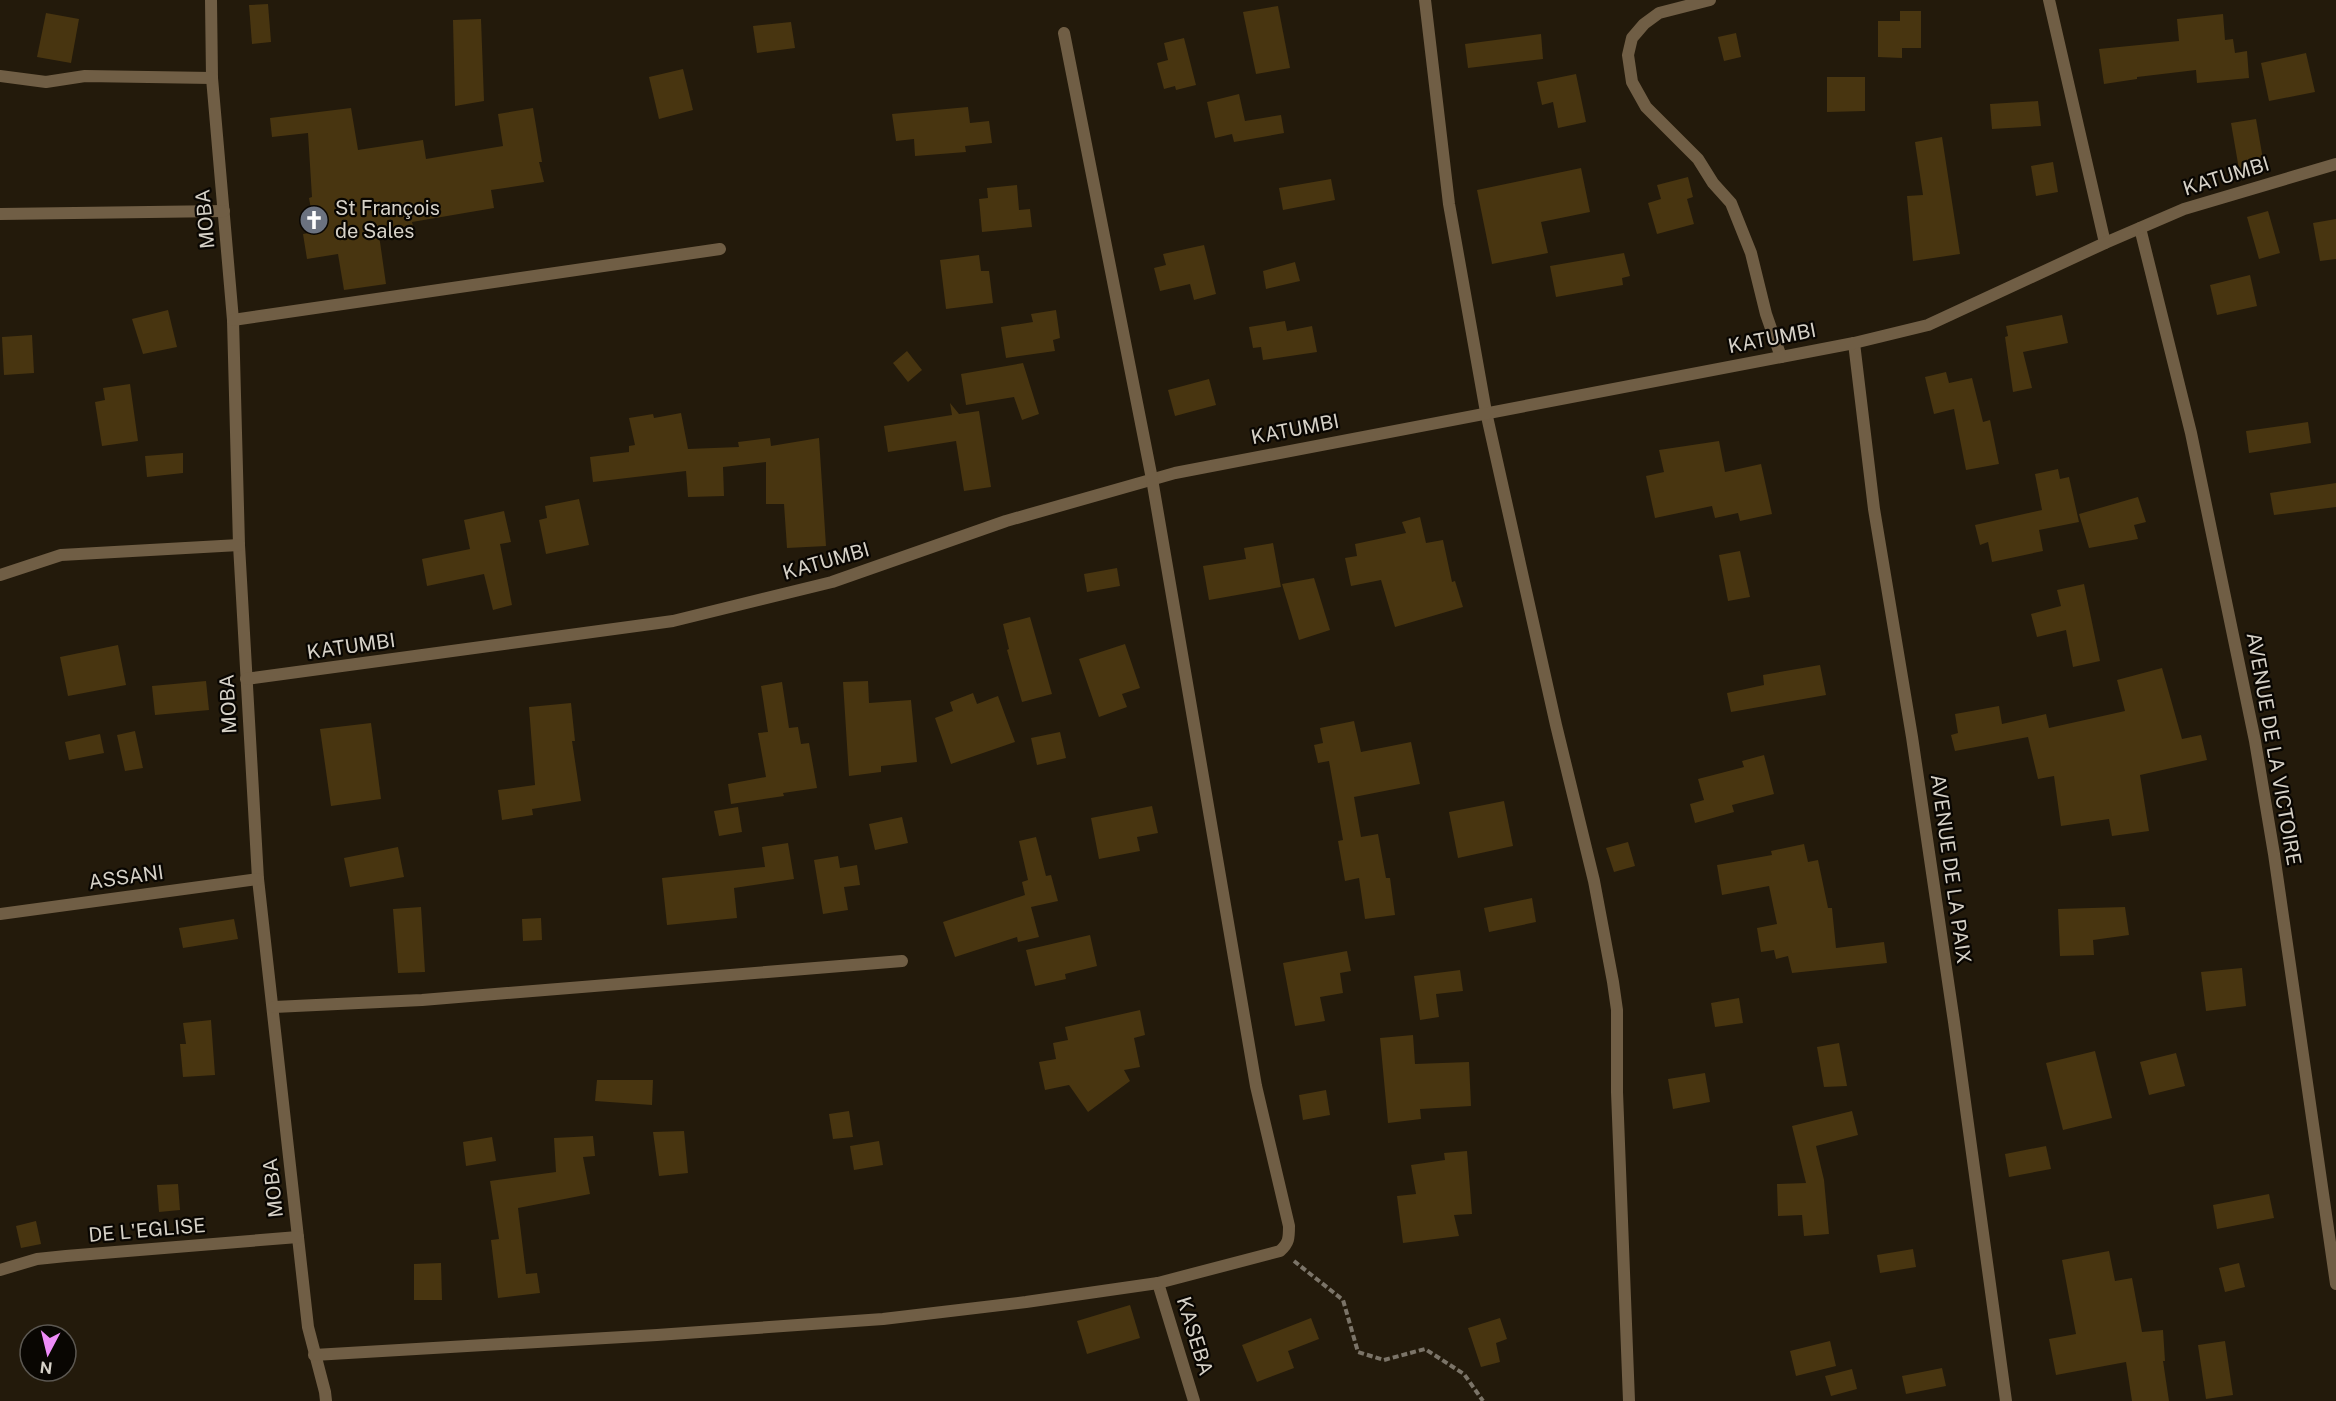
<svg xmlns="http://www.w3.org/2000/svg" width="2336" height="1401" viewBox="0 0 2336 1401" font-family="'Public Sans',sans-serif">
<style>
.building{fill:#483510}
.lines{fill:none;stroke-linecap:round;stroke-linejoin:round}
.path{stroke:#7b7468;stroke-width:4;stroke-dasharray:6 3;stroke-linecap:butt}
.street{stroke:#705e45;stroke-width:12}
.labels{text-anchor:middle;stroke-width:4.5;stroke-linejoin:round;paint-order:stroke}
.street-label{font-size:20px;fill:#d6d1c7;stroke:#090602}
.poi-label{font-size:20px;fill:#d6d1c7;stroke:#090602;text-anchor:start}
</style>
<rect width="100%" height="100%" fill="#231a0b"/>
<g class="building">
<path d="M 268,4 L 271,42 L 252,44 L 249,5 Z"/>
<path d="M 1278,6 L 1290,68 L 1256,74 L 1243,12 Z"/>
<path d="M 1900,11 L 1921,11 L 1921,48 L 1902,48 L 1902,58 L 1878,57 L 1878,21 L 1900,21 Z"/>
<path d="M 46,13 L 79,19 L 71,63 L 37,57 Z"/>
<path d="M 2223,14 L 2225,40 L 2233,39 L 2235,53 L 2247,51 L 2249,78 L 2197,83 L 2196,70 L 2137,77 L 2137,79 L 2104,84 L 2099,49 L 2179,41 L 2177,19 Z"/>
<path d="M 481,19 L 484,101 L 455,106 L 453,20 Z"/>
<path d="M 791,22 L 795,48 L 757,53 L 753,26 Z"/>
<path d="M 1736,33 L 1741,57 L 1724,61 L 1718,37 Z"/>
<path d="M 1541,34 L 1543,59 L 1468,68 L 1465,44 Z"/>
<path d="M 1184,38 L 1196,85 L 1176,90 L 1175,86 L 1164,89 L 1157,63 L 1168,60 L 1164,43 Z"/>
<path d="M 2306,53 L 2315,92 L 2269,101 L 2261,63 Z"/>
<path d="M 683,69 L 693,110 L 659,119 L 649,77 Z"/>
<path d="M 1576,74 L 1586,122 L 1558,128 L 1553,102 L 1542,105 L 1537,82 Z"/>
<path d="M 1827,77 L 1865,77 L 1865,111 L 1827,112 Z"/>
<path d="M 1239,94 L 1245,121 L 1281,115 L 1284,133 L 1234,142 L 1232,134 L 1215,138 L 1207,102 Z"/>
<path d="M 2038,101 L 2041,126 L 1992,129 L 1990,104 Z"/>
<path d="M 968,107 L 970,123 L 989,121 L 992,143 L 965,146 L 966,152 L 915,156 L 914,139 L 896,141 L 892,114 Z"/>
<path d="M 351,108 L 358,150 L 423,140 L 426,159 L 503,146 L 498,114 L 533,108 L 542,162 L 539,162 L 544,182 L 491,190 L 494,208 L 412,222 L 413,226 L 379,235 L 386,284 L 344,290 L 338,254 L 307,259 L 303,234 L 315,232 L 309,198 L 312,197 L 308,133 L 272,137 L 270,118 Z"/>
<path d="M 2256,119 L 2265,171 L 2240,175 L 2231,123 Z"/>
<path d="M 1942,137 L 1960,254 L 1913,261 L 1907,196 L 1923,195 L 1915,142 Z"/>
<path d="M 2053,162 L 2058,192 L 2036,196 L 2031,166 Z"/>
<path d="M 1581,168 L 1590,212 L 1541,222 L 1548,253 L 1492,264 L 1477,190 Z"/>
<path d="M 1688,177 L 1693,197 L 1687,199 L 1694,224 L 1657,234 L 1648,203 L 1661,199 L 1657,185 Z"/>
<path d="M 1331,179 L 1335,200 L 1283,210 L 1279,188 Z"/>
<path d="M 1017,185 L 1019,210 L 1030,209 L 1032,227 L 982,232 L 979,199 L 988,198 L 987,188 Z"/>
<path d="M 2268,211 L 2280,253 L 2259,259 L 2247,217 Z"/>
<path d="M 2336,219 L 2336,259 L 2320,261 L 2313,223 Z"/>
<path d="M 1204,245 L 1216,294 L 1194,300 L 1190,284 L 1160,291 L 1154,268 L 1166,265 L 1163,254 Z"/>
<path d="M 1624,253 L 1630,276 L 1622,278 L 1623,285 L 1556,297 L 1550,266 Z"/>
<path d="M 979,255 L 981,271 L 989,271 L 993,303 L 946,309 L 940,260 Z"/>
<path d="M 1295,262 L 1300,281 L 1266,289 L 1263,271 Z"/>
<path d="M 2250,275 L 2257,306 L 2217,315 L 2210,285 Z"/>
<path d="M 168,310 L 177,347 L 143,354 L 132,319 Z"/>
<path d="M 1056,310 L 1060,338 L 1053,340 L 1055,351 L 1006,358 L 1001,327 L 1033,322 L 1031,314 Z"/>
<path d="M 2062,315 L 2068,343 L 2023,352 L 2032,388 L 2013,392 L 2005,337 L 2008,336 L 2006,326 Z"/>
<path d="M 1285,321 L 1287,331 L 1312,326 L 1317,352 L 1263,360 L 1261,347 L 1253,348 L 1249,327 Z"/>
<path d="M 32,335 L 34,373 L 4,375 L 2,337 Z"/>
<path d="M 907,351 L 922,370 L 908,382 L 893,363 Z"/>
<path d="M 1023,363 L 1039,414 L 1022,420 L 1014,397 L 966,405 L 961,374 Z"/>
<path d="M 1946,372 L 1949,383 L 1972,378 L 1983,422 L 1990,420 L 1999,464 L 1966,470 L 1954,409 L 1934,414 L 1925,377 Z"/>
<path d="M 1209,379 L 1216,405 L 1175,416 L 1168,390 Z"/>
<path d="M 130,384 L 138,441 L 102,446 L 95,402 L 105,400 L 103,388 Z"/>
<path d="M 950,403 L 959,414 L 979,411 L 991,487 L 964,491 L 956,441 L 888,452 L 884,426 L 952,415 Z"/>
<path d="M 681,413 L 688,449 L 739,447 L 738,442 L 770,438 L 771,446 L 819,438 L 826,546 L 787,548 L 784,504 L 766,504 L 766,462 L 723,467 L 724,496 L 688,497 L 686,471 L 593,482 L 590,457 L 629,452 L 629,446 L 635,445 L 629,418 L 653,414 L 654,418 Z"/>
<path d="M 2308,422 L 2311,443 L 2249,453 L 2246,431 Z"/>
<path d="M 1719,441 L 1725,472 L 1761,464 L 1772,514 L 1740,521 L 1738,513 L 1715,518 L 1712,506 L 1655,518 L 1646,476 L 1664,472 L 1659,450 Z"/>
<path d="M 183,453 L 183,473 L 147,477 L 145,456 Z"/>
<path d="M 2058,469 L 2060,479 L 2069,477 L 2079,522 L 2039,530 L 2043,551 L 1992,562 L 1988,542 L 1980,545 L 1975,525 L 2042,510 L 2035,474 Z"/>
<path d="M 2336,483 L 2336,507 L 2274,515 L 2270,493 Z"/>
<path d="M 2138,497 L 2146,522 L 2134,525 L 2138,539 L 2089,548 L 2079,514 Z"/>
<path d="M 579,499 L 589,545 L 546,554 L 539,520 L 547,518 L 545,506 Z"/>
<path d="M 504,511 L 511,542 L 500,544 L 512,605 L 493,610 L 484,574 L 427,586 L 422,559 L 470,549 L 464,520 Z"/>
<path d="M 1420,517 L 1426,543 L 1443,540 L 1452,582 L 1455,581 L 1463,607 L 1395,627 L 1381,580 L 1351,586 L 1345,558 L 1357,556 L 1355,544 L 1406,533 L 1402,522 Z"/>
<path d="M 1273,543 L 1281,587 L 1209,600 L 1203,566 L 1246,559 L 1244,548 Z"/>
<path d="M 1740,551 L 1750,597 L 1728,601 L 1719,555 Z"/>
<path d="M 1117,568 L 1120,586 L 1087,592 L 1084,574 Z"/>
<path d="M 1314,578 L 1330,630 L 1299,640 L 1282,584 Z"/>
<path d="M 2084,584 L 2100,661 L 2073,667 L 2066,630 L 2037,637 L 2031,614 L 2061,606 L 2057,590 Z"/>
<path d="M 1030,617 L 1052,694 L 1022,702 L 1007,650 L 1009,649 L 1003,624 Z"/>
<path d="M 1125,644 L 1140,688 L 1122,694 L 1127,707 L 1099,717 L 1079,659 Z"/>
<path d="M 118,645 L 126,685 L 68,696 L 60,657 Z"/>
<path d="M 1820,665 L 1826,695 L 1731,712 L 1727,693 L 1764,685 L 1763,675 Z"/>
<path d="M 2162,668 L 2182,739 L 2201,735 L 2207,760 L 2140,775 L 2149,831 L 2112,836 L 2109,819 L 2061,826 L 2054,776 L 2038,779 L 2028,737 L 1955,751 L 1951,735 L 1958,733 L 1955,714 L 1999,706 L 2002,724 L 2046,714 L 2049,728 L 2125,711 L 2117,680 Z"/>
<path d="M 206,681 L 209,710 L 155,715 L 152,686 Z"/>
<path d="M 868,681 L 869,703 L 911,700 L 917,762 L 881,766 L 881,772 L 849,776 L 843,682 Z"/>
<path d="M 782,682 L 789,728 L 798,727 L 801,744 L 809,743 L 817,788 L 783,793 L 784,796 L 731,804 L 728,784 L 766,777 L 758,733 L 768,732 L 761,686 Z"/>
<path d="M 973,693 L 977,704 L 998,696 L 1015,742 L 951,764 L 935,718 L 953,711 L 950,702 Z"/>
<path d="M 571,703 L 575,741 L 572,741 L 581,801 L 532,809 L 533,815 L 502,820 L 498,790 L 535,785 L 529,707 Z"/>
<path d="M 1354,721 L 1361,752 L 1411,742 L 1420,784 L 1354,797 L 1361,837 L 1378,834 L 1386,878 L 1390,878 L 1395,915 L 1365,919 L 1359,878 L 1345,881 L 1338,841 L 1343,840 L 1329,761 L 1318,763 L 1314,745 L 1323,743 L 1320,728 Z"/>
<path d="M 371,723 L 381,799 L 331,806 L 320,729 Z"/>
<path d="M 135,731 L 143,768 L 125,771 L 117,735 Z"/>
<path d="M 1060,732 L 1066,758 L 1037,765 L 1031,738 Z"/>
<path d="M 100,734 L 104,753 L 69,760 L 65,742 Z"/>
<path d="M 1764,755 L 1774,794 L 1732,805 L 1734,812 L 1695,823 L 1690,804 L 1704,800 L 1698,779 L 1744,767 L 1742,761 Z"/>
<path d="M 1504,801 L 1513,846 L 1458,858 L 1449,812 Z"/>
<path d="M 1152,806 L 1158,833 L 1137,837 L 1140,851 L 1099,859 L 1091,818 Z"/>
<path d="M 738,807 L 742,832 L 719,836 L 714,811 Z"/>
<path d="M 902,817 L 908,843 L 875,850 L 869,824 Z"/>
<path d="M 1036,837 L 1046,876 L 1051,875 L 1058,901 L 1031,907 L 1039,937 L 1018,942 L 1017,937 L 955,957 L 943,922 L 1025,895 L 1022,882 L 1028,880 L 1019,841 Z"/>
<path d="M 1628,842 L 1635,866 L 1614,872 L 1606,848 Z"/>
<path d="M 788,843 L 794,879 L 734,888 L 737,918 L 667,925 L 662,878 L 765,867 L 762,847 Z"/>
<path d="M 1804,844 L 1808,862 L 1818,860 L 1828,908 L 1832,908 L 1836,948 L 1884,942 L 1887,963 L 1792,973 L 1788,956 L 1776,959 L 1774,950 L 1761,952 L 1757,928 L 1777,924 L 1769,886 L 1722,895 L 1717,865 L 1772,855 L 1771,851 Z"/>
<path d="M 398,847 L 404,877 L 350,887 L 344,858 Z"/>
<path d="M 838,856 L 840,868 L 857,865 L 860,885 L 844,887 L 848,910 L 823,914 L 814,860 Z"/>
<path d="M 1532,898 L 1536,922 L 1489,932 L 1484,908 Z"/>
<path d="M 421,907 L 425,972 L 398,973 L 393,909 Z"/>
<path d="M 2125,907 L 2129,935 L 2093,940 L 2094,955 L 2060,956 L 2058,909 Z"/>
<path d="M 541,918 L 542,940 L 523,941 L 522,919 Z"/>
<path d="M 234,919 L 238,939 L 183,948 L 179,928 Z"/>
<path d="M 1090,935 L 1097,966 L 1065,974 L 1066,979 L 1035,986 L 1026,950 Z"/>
<path d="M 1347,951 L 1351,971 L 1340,973 L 1343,993 L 1320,997 L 1325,1021 L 1295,1026 L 1283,963 Z"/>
<path d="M 2242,968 L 2246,1006 L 2206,1011 L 2201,972 Z"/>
<path d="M 1460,970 L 1463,991 L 1436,994 L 1439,1017 L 1420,1020 L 1414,976 Z"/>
<path d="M 1739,998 L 1743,1023 L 1715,1027 L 1711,1003 Z"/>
<path d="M 1140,1010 L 1145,1035 L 1134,1038 L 1140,1067 L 1124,1070 L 1130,1081 L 1088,1112 L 1069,1085 L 1045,1090 L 1039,1062 L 1056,1059 L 1053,1043 L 1068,1040 L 1065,1027 Z"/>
<path d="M 211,1020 L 215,1075 L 183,1077 L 180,1044 L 186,1044 L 183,1023 Z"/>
<path d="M 1413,1035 L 1415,1064 L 1469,1062 L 1471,1106 L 1420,1109 L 1421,1119 L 1388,1123 L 1380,1038 Z"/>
<path d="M 1839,1043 L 1847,1086 L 1824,1087 L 1817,1047 Z"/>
<path d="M 2095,1051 L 2112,1118 L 2063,1130 L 2046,1063 Z"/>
<path d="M 2176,1053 L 2185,1086 L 2149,1095 L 2140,1062 Z"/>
<path d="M 1705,1073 L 1710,1102 L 1673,1109 L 1668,1079 Z"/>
<path d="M 597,1080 L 653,1080 L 652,1105 L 595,1101 Z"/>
<path d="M 1326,1090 L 1330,1115 L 1303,1120 L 1299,1095 Z"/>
<path d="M 849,1111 L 853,1137 L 833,1139 L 829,1114 Z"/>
<path d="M 1852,1111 L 1858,1135 L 1816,1146 L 1824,1180 L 1829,1234 L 1804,1236 L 1802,1215 L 1778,1216 L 1777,1184 L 1806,1183 L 1792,1126 Z"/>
<path d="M 684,1131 L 688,1173 L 659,1176 L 653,1132 Z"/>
<path d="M 593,1136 L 595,1156 L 583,1157 L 590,1194 L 518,1208 L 526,1274 L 537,1273 L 540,1293 L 498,1298 L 491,1240 L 499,1239 L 490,1181 L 556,1172 L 554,1138 Z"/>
<path d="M 492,1137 L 496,1161 L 466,1166 L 463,1142 Z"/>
<path d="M 879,1141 L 883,1165 L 854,1170 L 850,1146 Z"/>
<path d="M 2046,1146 L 2051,1169 L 2009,1177 L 2005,1154 Z"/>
<path d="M 1467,1151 L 1472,1214 L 1454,1215 L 1459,1236 L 1403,1243 L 1397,1196 L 1416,1194 L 1411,1165 L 1445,1160 L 1444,1153 Z"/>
<path d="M 178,1184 L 180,1210 L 159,1212 L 157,1185 Z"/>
<path d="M 2269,1194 L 2274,1218 L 2217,1229 L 2213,1205 Z"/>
<path d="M 36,1221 L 41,1244 L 21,1248 L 16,1226 Z"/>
<path d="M 1913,1249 L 1916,1267 L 1880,1273 L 1877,1255 Z"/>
<path d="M 2109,1251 L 2115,1281 L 2132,1278 L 2142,1332 L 2163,1330 L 2165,1361 L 2163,1361 L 2169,1401 L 2132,1401 L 2126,1362 L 2056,1375 L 2049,1339 L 2076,1334 L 2062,1260 Z"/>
<path d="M 441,1263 L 442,1300 L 414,1300 L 414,1264 Z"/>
<path d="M 2239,1263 L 2245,1287 L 2225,1292 L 2219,1268 Z"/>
<path d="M 1130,1305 L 1140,1338 L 1087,1354 L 1077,1321 Z"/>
<path d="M 1311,1318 L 1319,1339 L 1288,1351 L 1294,1368 L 1257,1382 L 1242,1345 Z"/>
<path d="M 1500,1318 L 1507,1339 L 1496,1343 L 1500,1362 L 1481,1367 L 1468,1328 Z"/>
<path d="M 1830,1341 L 1836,1366 L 1796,1376 L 1790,1351 Z"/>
<path d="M 2225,1341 L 2233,1395 L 2206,1399 L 2198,1345 Z"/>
<path d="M 1942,1368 L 1946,1386 L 1906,1394 L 1902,1376 Z"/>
<path d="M 1852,1369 L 1857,1389 L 1831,1396 L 1825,1376 Z"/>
</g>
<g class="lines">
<path class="path" d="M 1294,1261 L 1343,1300 L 1358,1352 L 1384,1360 L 1425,1349 L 1464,1374 L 1483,1401"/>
<g class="street">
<path d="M 211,0 L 212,78 L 233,320 L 239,545 L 258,879 L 308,1327 L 325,1392 L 326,1401"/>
<path d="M 1425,0 L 1449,204 L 1486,412 L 1556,725 L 1594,881 L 1613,982 L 1617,1010 L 1617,1092 L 1629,1401"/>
<path d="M 1710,0 L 1659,13 L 1644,24 L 1632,38 L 1628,55 L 1632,82 L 1646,107 L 1698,159 L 1713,183 L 1731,203 L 1751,253 L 1766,314 L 1781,357"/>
<path d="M 2049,0 L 2105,243"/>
<path d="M 0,76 L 46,82 L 85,76 L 212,78"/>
<path d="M 0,214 L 224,211"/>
<path d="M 2140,228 L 2191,433 L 2255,741 L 2274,854 L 2336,1284"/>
<path d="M 233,320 L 720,249"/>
<path d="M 1854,343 L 1874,509 L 1912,737 L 1954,1022 L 2006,1401"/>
<path d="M 0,575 L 61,555 L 239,545"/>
<path d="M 246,679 L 673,621 L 832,582 L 1006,521 L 1175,473 L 1854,343 L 1928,325 L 2105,243 L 2184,209 L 2336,164"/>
<path d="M 0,914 L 258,879"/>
<path d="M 274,1007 L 422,1000 L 902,961"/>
<path d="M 0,1270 L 37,1259 L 66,1256 L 298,1237"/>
<path d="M 1158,1283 L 1194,1401"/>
<path d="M 314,1355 L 657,1335 L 883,1319 L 1026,1302 L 1158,1283 L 1280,1251 C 1289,1243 1289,1238 1289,1226 L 1256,1086 L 1152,479 L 1064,33"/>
</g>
</g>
<defs>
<g id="church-disc" transform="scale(1.5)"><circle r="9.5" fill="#6b7280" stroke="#090602"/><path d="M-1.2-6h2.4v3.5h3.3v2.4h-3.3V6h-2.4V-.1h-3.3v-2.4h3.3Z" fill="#fff"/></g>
</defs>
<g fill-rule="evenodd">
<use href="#church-disc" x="314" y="220"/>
</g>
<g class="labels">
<g class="street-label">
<text transform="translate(2226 176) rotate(-17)" y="7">KATUMBI</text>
<text transform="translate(205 219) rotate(-95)" y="7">MOBA</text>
<text transform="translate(1772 338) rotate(-11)" y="7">KATUMBI</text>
<text transform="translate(1295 429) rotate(-11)" y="7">KATUMBI</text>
<text transform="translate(826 561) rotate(-16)" y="7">KATUMBI</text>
<text transform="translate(351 646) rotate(-8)" y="7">KATUMBI</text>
<text transform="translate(228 704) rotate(-93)" y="7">MOBA</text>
<text transform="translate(2274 749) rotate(80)" y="7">AVENUE DE LA VICTOIRE</text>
<text transform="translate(1951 869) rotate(82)" y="7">AVENUE DE LA PAIX</text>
<text transform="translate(126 877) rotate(-8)" y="7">ASSANI</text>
<text transform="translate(273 1188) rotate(-96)" y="7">MOBA</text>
<text transform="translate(147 1230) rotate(-5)" y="7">DE L'EGLISE</text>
<text transform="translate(1195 1336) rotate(73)" y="7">KASEBA</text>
</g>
<g class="poi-label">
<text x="335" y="215">St François<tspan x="335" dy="23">de Sales</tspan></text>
</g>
</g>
<g transform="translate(48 1353) rotate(187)"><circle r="28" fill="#090602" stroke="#5b5751" stroke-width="1.5"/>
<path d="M0-4.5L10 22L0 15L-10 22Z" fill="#ee8cf8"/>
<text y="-9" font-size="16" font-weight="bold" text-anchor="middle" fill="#d6d1c7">N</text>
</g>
</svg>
